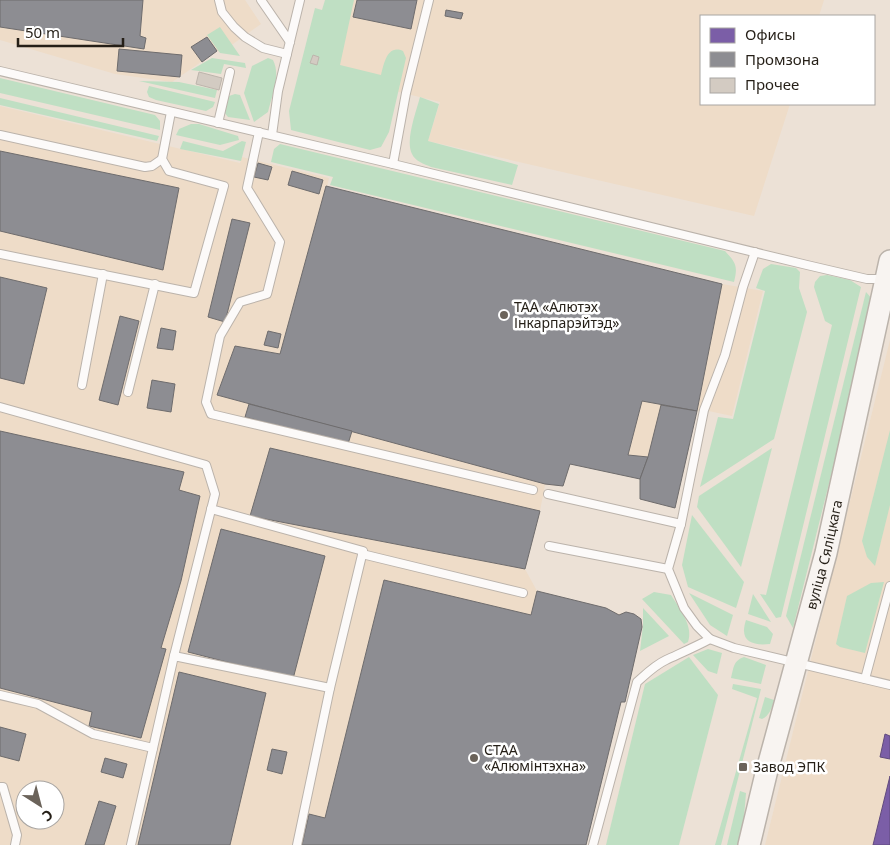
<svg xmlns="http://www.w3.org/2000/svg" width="890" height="845" viewBox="0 0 890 845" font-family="'Noto Sans',sans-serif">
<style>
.built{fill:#eedcc8;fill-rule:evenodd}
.green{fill:#bfdfc3}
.offices{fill:#7b5ea7;stroke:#614b7c}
.industry{fill:#8d8d92;stroke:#6e6c6d}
.building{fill:#d3cbc2;stroke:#bdb5ac}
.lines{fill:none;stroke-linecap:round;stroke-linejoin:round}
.lane-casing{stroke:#bbb3ab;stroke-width:10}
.secondary-casing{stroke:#bbb3ab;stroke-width:24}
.lane{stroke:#fcfaf9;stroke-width:8}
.secondary{stroke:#f8f4f1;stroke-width:21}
.poi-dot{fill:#6b635a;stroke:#fff;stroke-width:2}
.labels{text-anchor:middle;stroke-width:5;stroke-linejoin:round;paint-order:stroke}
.poi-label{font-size:14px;fill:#251f17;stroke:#fff;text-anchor:start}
.street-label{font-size:14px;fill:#251f17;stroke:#fff}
</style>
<rect width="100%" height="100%" fill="#ece1d6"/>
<g class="built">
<path d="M 0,0 L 245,0 L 261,24 L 222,52 L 217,51 L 172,82 L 115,74 L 0,40 Z"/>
<path d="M 334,0 L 824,0 L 819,16 L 701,16 L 701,104 L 790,104 L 754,216 L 428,141 L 440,102 L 317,72 Z"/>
<path d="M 0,106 L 240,163 L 242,157 L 329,178 L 327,187 L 722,284 L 763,291 L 732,416 L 704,410 L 697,411 L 675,508 L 640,499 L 640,479 L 570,464 L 563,486 L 545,485 L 540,511 L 525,569 L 537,591 L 606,608 L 619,614 L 626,612 L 641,619 L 642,627 L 625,702 L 621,702 L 586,845 L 0,845 ZM 25,790 L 55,790 L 55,820 L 25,820 Z"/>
<path d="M 890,340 L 890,845 L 765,845 Z"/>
</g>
<g class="green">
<path d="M 325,0 L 354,0 L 340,65 L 381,75 C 384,64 387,44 403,51 L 406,58 L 389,132 L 381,147 L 370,150 L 291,130 L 289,111 L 315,8 L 322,10 Z"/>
<path d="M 220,27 L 240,56 L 220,53 L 207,35 Z"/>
<path d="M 212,58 L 245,63 L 246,68 L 224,64 L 221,74 L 191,70 Z"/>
<path d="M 268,58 L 273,60 C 281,76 272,95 268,112 L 254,122 L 244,93 L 252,66 Z"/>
<path d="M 0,78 L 155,115 L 160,121 L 160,130 L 0,93 Z"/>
<path d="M 139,81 L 179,82 L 217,90 L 215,98 Z"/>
<path d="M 149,86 L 215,102 L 213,107 L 206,111 L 156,100 L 149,97 L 147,92 Z"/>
<path d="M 235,94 L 240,95 L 250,120 L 228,117 L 224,112 L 226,101 L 229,96 Z"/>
<path d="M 420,97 L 439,104 L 428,141 L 518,165 L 512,185 L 431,167 C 424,164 415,161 412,154 C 405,141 416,112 420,97 Z"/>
<path d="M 0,98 L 159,136 L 157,141 L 0,105 Z"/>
<path d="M 191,124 L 199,124 L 238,136 L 239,140 L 220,145 L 176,135 L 179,129 Z"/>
<path d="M 183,141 L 223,151 L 242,141 L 246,142 L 241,161 L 180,149 Z"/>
<path d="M 280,144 L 725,251 C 736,263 738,266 734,282 L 330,185 L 333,177 L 271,162 L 274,149 Z"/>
<path d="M 771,264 L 796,268 L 800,272 L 799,288 L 807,312 L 774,439 L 700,487 L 718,417 L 733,419 L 765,291 L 756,288 L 763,269 Z"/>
<path d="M 827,275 L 850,280 L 861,287 L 781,617 L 776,618 L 760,594 L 766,595 L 832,325 L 825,321 L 814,287 L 815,282 L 820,276 Z"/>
<path d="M 866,292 L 873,300 L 853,387 L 793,628 L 786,616 Z"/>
<path d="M 890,430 L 890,505 L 875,566 L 867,557 L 862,541 Z"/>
<path d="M 772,448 L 741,567 L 697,507 L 699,496 Z"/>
<path d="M 692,515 L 744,582 L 736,608 L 688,587 L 682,565 Z"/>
<path d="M 884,582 L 865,653 L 840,647 L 836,644 L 847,596 L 871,583 Z"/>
<path d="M 654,592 L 671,595 C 679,608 694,626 688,642 L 684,644 L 642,599 Z"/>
<path d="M 689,593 L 733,615 L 727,636 L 710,625 Z"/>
<path d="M 753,594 L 771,622 L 748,614 Z"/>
<path d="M 643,608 L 669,636 L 640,651 L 643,625 Z"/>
<path d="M 746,620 L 767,627 L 773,634 L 770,644 C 751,646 739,641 746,620 Z"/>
<path d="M 708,649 L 722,653 L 717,674 L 708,671 L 693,655 Z"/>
<path d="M 689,657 L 718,695 L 679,845 L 606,845 L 645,684 Z"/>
<path d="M 744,657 L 766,665 L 761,684 L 731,678 C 734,667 733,661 744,657 Z"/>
<path d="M 733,684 L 761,689 L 721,845 L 715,845 L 757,698 L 732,689 Z"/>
<path d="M 765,697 L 774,700 C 772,708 769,716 762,719 L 759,718 Z"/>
<path d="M 740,791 L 746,793 L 743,829 L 739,845 L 727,845 Z"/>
</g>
<g class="offices">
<path d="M 885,734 L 890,736 L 890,759 L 880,757 Z"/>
<path d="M 890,776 L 890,845 L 873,845 Z"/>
</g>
<g class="industry">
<path d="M 0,0 L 143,0 L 140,36 L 146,38 L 144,49 L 0,27 Z"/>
<path d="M 357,0 L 417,0 L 411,29 L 353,17 Z"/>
<path d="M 446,10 L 463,13 L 461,19 L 445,16 Z"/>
<path d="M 207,37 L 217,51 L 202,62 L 191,47 Z"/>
<path d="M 119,49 L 182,55 L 180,77 L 117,71 Z"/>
<path d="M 0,151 L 179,188 L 163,270 L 0,231 Z"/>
<path d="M 258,163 L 272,167 L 268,180 L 254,177 Z"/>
<path d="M 292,171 L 323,180 L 319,194 L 288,185 Z"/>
<path d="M 326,186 L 722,284 L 697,411 L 642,401 L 628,455 L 648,457 L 640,479 L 570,464 L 563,486 L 545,484 L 217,395 L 235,346 L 280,354 Z"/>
<path d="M 232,219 L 250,223 L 225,322 L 208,317 Z"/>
<path d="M 0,277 L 47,288 L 24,384 L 0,378 Z"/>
<path d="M 120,316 L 139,321 L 118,405 L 99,400 Z"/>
<path d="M 161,328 L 176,331 L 173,350 L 157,348 Z"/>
<path d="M 268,331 L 281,334 L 278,348 L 264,345 Z"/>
<path d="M 152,380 L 175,384 L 171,412 L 147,408 Z"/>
<path d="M 249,404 L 352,431 L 348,444 L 245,417 Z"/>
<path d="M 661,405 L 697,411 L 675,508 L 640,499 L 640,479 L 648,457 Z"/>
<path d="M 0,431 L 184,472 L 179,490 L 200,496 L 181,581 L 161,648 L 166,649 L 141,738 L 89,726 L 92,712 L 0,688 Z"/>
<path d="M 270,448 L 540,511 L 525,569 L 250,516 Z"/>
<path d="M 221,529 L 325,556 L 293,679 L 188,652 Z"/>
<path d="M 384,580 L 531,615 L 537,591 L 606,608 L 619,615 L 626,612 L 634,614 L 641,619 L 642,627 L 625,702 L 621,702 L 586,845 L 302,845 L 309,814 L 325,818 Z"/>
<path d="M 179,672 L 266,693 L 230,845 L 138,845 Z"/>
<path d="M 0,727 L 26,734 L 19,761 L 0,756 Z"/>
<path d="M 272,749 L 287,752 L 282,774 L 267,770 Z"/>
<path d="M 105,758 L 127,764 L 123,778 L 101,772 Z"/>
<path d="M 99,801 L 116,806 L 104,845 L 85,845 Z"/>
</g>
<g class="building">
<path d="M 313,55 L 319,57 L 317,65 L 310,63 Z"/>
<path d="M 199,72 L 222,78 L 219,90 L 196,84 Z"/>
</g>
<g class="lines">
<g class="lane-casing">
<g id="lane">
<path d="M 219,0 L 222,12 L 234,27 L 245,37 L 263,48 L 287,54"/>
<path d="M 261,0 L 290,42"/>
<path d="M 0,71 L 393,164 L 807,265 L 867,279 L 885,279"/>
<path d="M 218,123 L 230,72"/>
<path d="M 259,132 L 247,188 L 280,242 L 267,294 L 240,302 L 220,336 L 206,402 L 211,414 L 533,490"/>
<path d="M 0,135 L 145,167 L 152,166 L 162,159"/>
<path d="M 272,135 L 278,91 L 300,0"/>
<path d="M 393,164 L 406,93 L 429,0"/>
<path d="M 0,254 L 194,293 L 224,186 L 169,171 L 162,159 L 171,112"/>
<path d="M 82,385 L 103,274"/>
<path d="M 128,392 L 155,284"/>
<path d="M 0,407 L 206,465 L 215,494 L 174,656"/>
<path d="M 548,494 L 681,524"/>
<path d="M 211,509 L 363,551 L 330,688"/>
<path d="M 549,546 L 668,569"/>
<path d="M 362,554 L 523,593"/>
<path d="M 710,639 L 697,626 L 684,608 L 668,569 L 681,524 L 704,410 L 725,355 L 743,287 L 755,252"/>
<path d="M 865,679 L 890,586"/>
<path d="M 0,695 L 38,704 L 93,734 L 153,748"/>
<path d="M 0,787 L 3,787 L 17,835 L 15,845"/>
<path d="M 131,845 L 174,656 L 330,688 L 297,845"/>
<path d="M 593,845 L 637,682 C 646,674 655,665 666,660 C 681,653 695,647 710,639 L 734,648 L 890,685"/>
</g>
</g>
<g class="secondary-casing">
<g id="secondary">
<path id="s1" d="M 749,845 L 766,774 L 826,553 L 890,261"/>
</g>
</g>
<use href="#lane" class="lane"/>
<use href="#secondary" class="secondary"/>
</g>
<g class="poi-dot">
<circle cx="504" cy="315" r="5"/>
<circle cx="474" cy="758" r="5"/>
<rect x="738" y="762" width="10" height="10" rx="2.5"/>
</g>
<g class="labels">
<g class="poi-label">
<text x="514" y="312">ТАА «Алютэх<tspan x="514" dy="16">Інкарпарэйтэд»</tspan></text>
<text x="484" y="755">СТАА<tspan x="484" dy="16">«Алюмінтэхна»</tspan></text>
<text x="753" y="772">Завод ЭПК</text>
</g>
<g class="street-label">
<text dy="5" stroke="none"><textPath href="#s1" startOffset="300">вуліца Сяліцкага</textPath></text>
</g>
</g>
<rect x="700" y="15" width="175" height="90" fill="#ffffff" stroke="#a8a5a2"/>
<rect x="710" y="28" width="25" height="15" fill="#7b5ea7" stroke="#a8a5a2"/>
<text x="745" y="40" font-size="15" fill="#251f17">Офисы</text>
<rect x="710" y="52" width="25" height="15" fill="#8d8d92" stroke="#a8a5a2"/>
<text x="745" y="65" font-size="15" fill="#251f17">Промзона</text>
<rect x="710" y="78" width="25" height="15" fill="#d3cbc2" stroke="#a8a5a2"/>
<text x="745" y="90" font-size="15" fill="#251f17">Прочее</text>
<g transform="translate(40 805) rotate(144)"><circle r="24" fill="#ffffff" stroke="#a8a5a2"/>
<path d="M0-4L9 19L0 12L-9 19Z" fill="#6b635a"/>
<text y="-8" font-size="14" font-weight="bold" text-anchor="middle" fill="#251f17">С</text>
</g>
<path d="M18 38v8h105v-8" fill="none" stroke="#251f17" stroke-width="2.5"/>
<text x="25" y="38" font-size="15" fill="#251f17" stroke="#ffffff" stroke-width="4" paint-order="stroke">50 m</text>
</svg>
